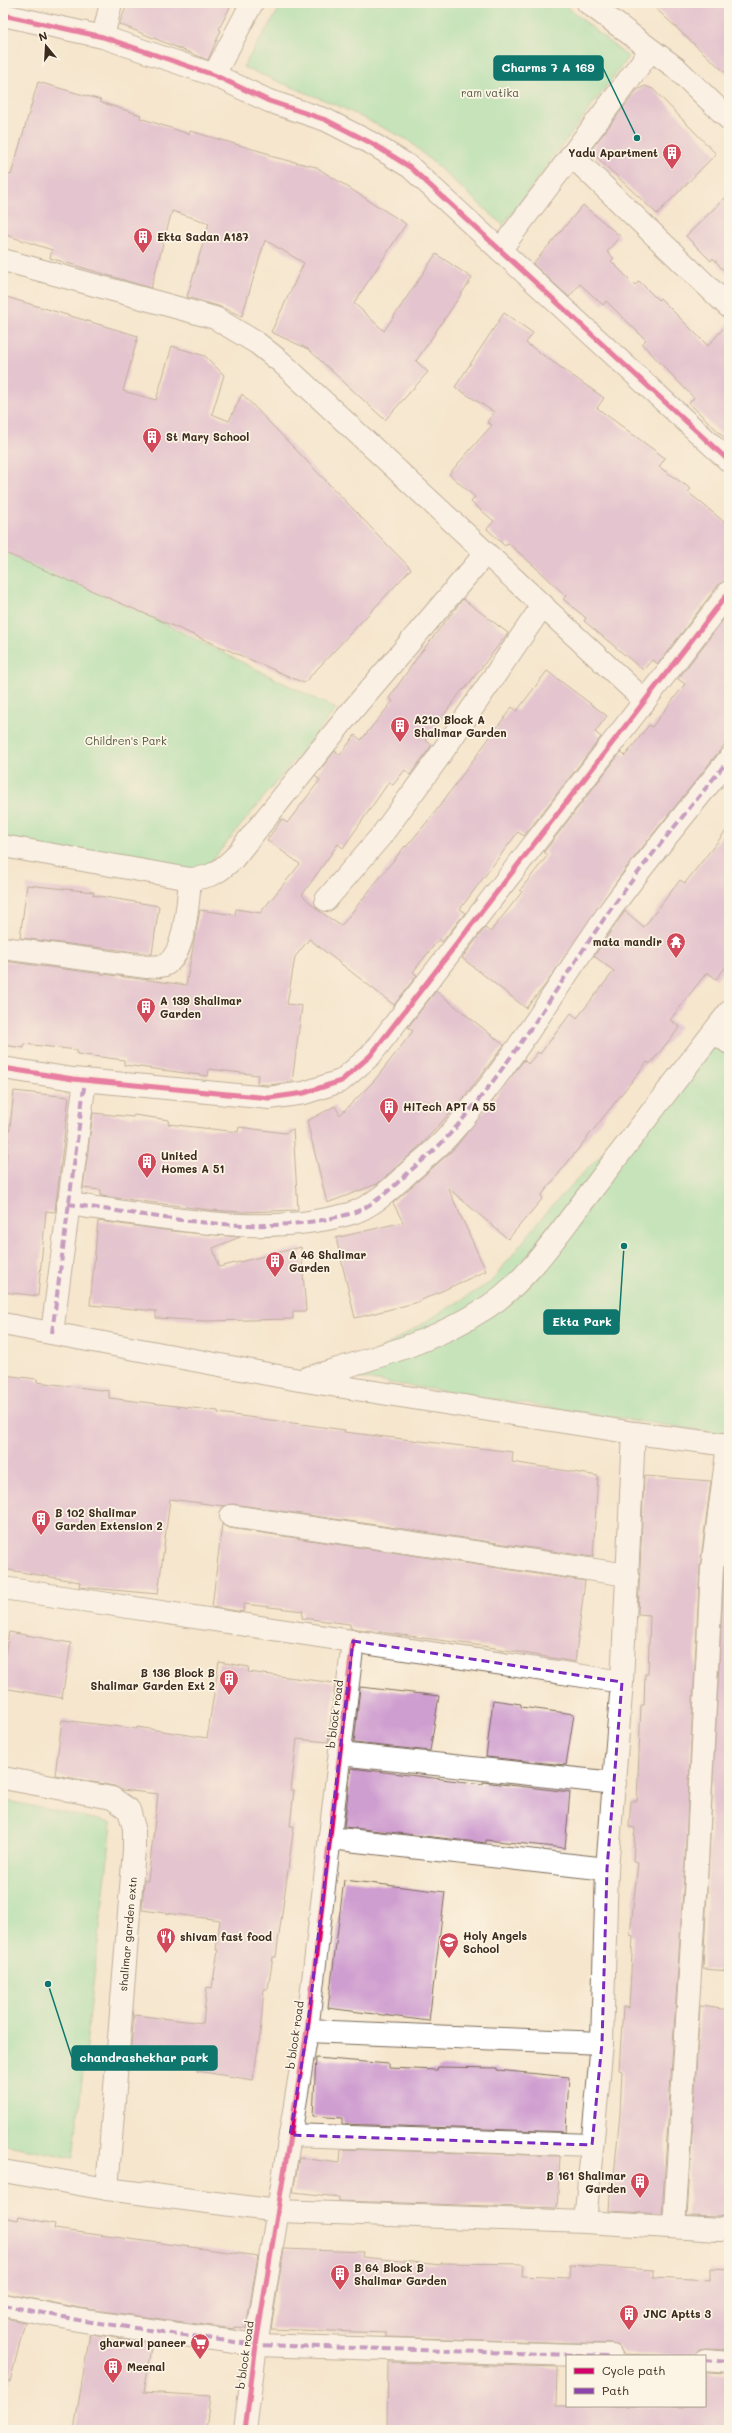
<svg xmlns="http://www.w3.org/2000/svg" width="732" height="2433" viewBox="0 0 732 2433" font-family="Mali,sans-serif">
<style>
.green{fill:#8ce1a3;stroke:#648660}
.building{fill:#cf9ed0}
.lines{fill:none;stroke-linecap:round;stroke-linejoin:round}
.minor-casing{stroke:#7c6c5b;stroke-width:24}
.minor{stroke:#fff;stroke-width:22}
.quiet{stroke:#8e44ad;stroke-width:4;stroke-dasharray:8 4;stroke-linecap:butt}
.cycleway-casing{stroke:#fcf5e5;stroke-width:8}
.cycleway{stroke:#d6006c;stroke-width:5}
.marked{fill:none;stroke:#7b2cbf;stroke-width:3;stroke-dasharray:8 5;stroke-linejoin:round}
.labels{text-anchor:middle;stroke-width:3.5;stroke-linejoin:round;paint-order:stroke}
.park-label{font-size:11px;fill:#4f583f;stroke:#fcf5e5}
.poi-label{font-size:11px;font-weight:bold;fill:#3b2a1e;stroke:#fcf5e5;text-anchor:start}
.street-label{font-size:11px;fill:#3b2a1e;stroke:#fcf5e5}
.leader{fill:none;stroke:#0f766e;stroke-width:1.5}
.callout-dot{fill:#0f766e;stroke:#fcf5e5;stroke-width:1.5}
.callout{fill:#0f766e;stroke:#0f766e;stroke-width:1.5}
.callout-label{font-size:12px;text-anchor:middle;font-weight:bold;fill:#fff}
</style>
<rect width="100%" height="100%" fill="#fcf5e5"/>
<filter id="ink" filterUnits="userSpaceOnUse"><feTurbulence type="fractalNoise" baseFrequency=".025" numOctaves="2"/><feDisplacementMap in="SourceGraphic" scale="8" xChannelSelector="R" yChannelSelector="G"/><feConvolveMatrix kernelMatrix="1 2 1 2 8 2 1 2 1" color-interpolation-filters="sRGB"/></filter>
<filter id="wash" filterUnits="userSpaceOnUse"><feTurbulence type="fractalNoise" baseFrequency=".012" numOctaves="4" result="noise"/><feDisplacementMap in="SourceGraphic" scale="16" xChannelSelector="R" yChannelSelector="G"/><feGaussianBlur stdDeviation="0.9" result="paint"/><feColorMatrix in="noise" values="0 0 0 0 0 0 0 0 0 0 0 0 0 0 0 0 0 1.4 0 .05"/><feComposite in="paint" operator="in"/></filter>
<g filter="url(#wash)">
<rect width="100%" height="100%" fill="#f6e6cd"/>
<g class="green">
<path d="M 283,3 L 562,3 L 628,57 L 503,225 L 408,140 L 341,107 L 243,67 Z"/>
<path d="M 3,551 L 141,612 L 336,709 L 215,857 L 202,875 L 3,844 Z"/>
<path d="M 726,1024 L 729,1026 L 729,1435 L 338,1375 L 491,1282 L 549,1209 Z"/>
<path d="M 3,1800 L 112,1823 L 73,2158 L 3,2144 Z"/>
</g>
<g id="blocks">
<g class="building">
<path d="M 128,3 L 232,3 L 219,29 L 221,30 L 208,60 L 119,24 Z"/>
<path d="M 650,3 L 729,3 L 729,76 L 694,44 Z"/>
<path d="M 38,82 L 101,100 L 100,102 L 141,115 L 140,118 L 189,134 L 190,131 L 270,154 L 269,156 L 316,167 L 406,224 L 354,303 L 384,331 L 436,254 L 472,278 L 416,361 L 428,372 L 385,420 L 308,349 L 271,332 L 304,263 L 265,240 L 242,316 L 218,306 L 187,297 L 209,223 L 172,211 L 151,288 L 50,258 L 52,250 L 3,234 L 3,172 L 11,175 Z"/>
<path d="M 645,86 L 653,89 L 716,154 L 657,214 L 590,151 L 637,90 Z"/>
<path d="M 729,194 L 729,277 L 713,258 L 711,261 L 686,236 Z"/>
<path d="M 583,205 L 620,236 L 607,252 L 614,258 L 611,261 L 635,285 L 639,281 L 658,300 L 660,298 L 708,346 L 729,322 L 729,442 L 689,403 L 694,398 L 642,344 L 646,340 L 606,301 L 603,305 L 580,284 L 569,297 L 533,264 Z"/>
<path d="M 3,296 L 138,336 L 123,391 L 156,400 L 172,346 L 205,356 L 224,375 L 212,414 L 229,421 L 242,394 L 411,569 L 304,683 L 3,552 Z"/>
<path d="M 504,313 L 533,333 L 526,343 L 604,398 L 597,408 L 665,458 L 659,467 L 691,489 L 688,492 L 729,526 L 729,580 L 719,584 L 658,664 L 652,660 L 643,670 L 584,621 L 586,618 L 563,599 L 566,596 L 542,573 L 508,543 L 505,546 L 487,529 L 494,521 L 471,502 L 475,497 L 449,474 L 492,425 L 487,422 L 494,412 L 455,387 Z"/>
<path d="M 463,599 L 508,633 L 464,690 L 463,689 L 425,740 L 432,745 L 410,775 L 405,770 L 393,785 L 389,782 L 343,848 L 338,844 L 302,895 L 318,910 L 341,926 L 405,846 L 406,847 L 433,815 L 512,707 L 517,711 L 547,671 L 607,716 L 595,732 L 601,737 L 524,836 L 518,832 L 460,909 L 465,913 L 442,942 L 439,939 L 413,972 L 417,975 L 394,1005 L 309,939 L 295,957 L 287,1004 L 302,1006 L 292,1082 L 269,1085 L 257,1084 L 258,1075 L 209,1069 L 208,1076 L 124,1065 L 124,1060 L 77,1054 L 77,1050 L 24,1044 L 24,1048 L 3,1045 L 3,961 L 186,985 L 200,910 L 235,915 L 236,909 L 260,913 L 300,864 L 267,840 L 282,819 L 287,823 L 320,780 L 315,776 L 335,751 L 340,755 L 355,735 L 361,740 L 393,701 L 389,698 L 419,655 Z"/>
<path d="M 729,612 L 729,739 L 626,868 L 546,984 L 526,1008 L 462,958 L 485,928 L 490,932 L 522,892 L 520,890 L 548,855 L 544,852 L 621,752 L 625,756 L 649,725 L 652,727 L 685,684 L 678,679 Z"/>
<path d="M 729,827 L 729,963 L 716,979 L 707,972 L 670,1020 L 680,1027 L 650,1064 L 647,1062 L 541,1196 L 543,1198 L 508,1239 L 448,1188 L 486,1271 L 415,1303 L 355,1318 L 336,1238 L 403,1222 L 393,1203 L 454,1149 L 524,1060 L 528,1064 L 538,1052 L 540,1054 L 571,1013 L 577,1018 L 614,971 L 594,956 L 625,911 L 644,927 L 680,880 L 685,883 Z"/>
<path d="M 27,885 L 94,892 L 93,895 L 159,906 L 152,954 L 20,938 Z"/>
<path d="M 436,991 L 504,1045 L 461,1101 L 422,1144 L 377,1184 L 327,1203 L 307,1121 L 335,1106 L 340,1115 L 374,1081 L 413,1031 L 408,1027 Z"/>
<path d="M 14,1091 L 69,1097 L 55,1212 L 46,1211 L 38,1296 L 3,1292 L 3,1189 Z"/>
<path d="M 93,1113 L 133,1117 L 134,1115 L 169,1120 L 168,1124 L 238,1132 L 239,1127 L 285,1133 L 293,1129 L 298,1210 L 244,1212 L 210,1210 L 101,1196 L 101,1190 L 83,1188 Z"/>
<path d="M 98,1221 L 172,1231 L 240,1237 L 213,1248 L 219,1267 L 301,1247 L 306,1311 L 293,1311 L 293,1319 L 205,1321 L 156,1318 L 156,1311 L 90,1305 Z"/>
<path d="M 3,1375 L 37,1379 L 37,1382 L 109,1391 L 109,1398 L 218,1411 L 218,1413 L 345,1430 L 344,1432 L 513,1452 L 512,1462 L 598,1476 L 593,1557 L 233,1504 L 224,1506 L 170,1499 L 158,1594 L 79,1587 L 80,1582 L 3,1569 Z"/>
<path d="M 644,1476 L 711,1481 L 700,1567 L 685,1861 L 662,2214 L 609,2211 L 611,2176 L 614,2176 L 620,2113 L 622,2071 L 619,2070 L 623,2007 L 629,2008 L 633,1936 L 630,1935 L 638,1862 L 633,1861 L 635,1828 L 629,1827 L 631,1801 L 637,1801 L 641,1705 L 644,1705 L 645,1674 L 648,1674 L 650,1615 L 638,1614 Z"/>
<path d="M 222,1524 L 229,1528 L 585,1581 L 575,1662 L 483,1646 L 350,1628 L 350,1624 L 302,1618 L 303,1611 L 244,1604 L 243,1612 L 212,1607 Z"/>
<path d="M 729,1534 L 729,1971 L 703,1969 L 724,1569 Z"/>
<path d="M 9,1632 L 71,1643 L 62,1698 L 3,1688 L 3,1666 Z"/>
<path d="M 219,1662 L 249,1667 L 248,1672 L 335,1683 L 328,1742 L 297,1739 L 291,1790 L 294,1790 L 290,1826 L 294,1826 L 290,1855 L 276,1957 L 273,1957 L 268,1989 L 264,1989 L 260,2035 L 253,2080 L 197,2071 L 198,2068 L 130,2060 L 134,2015 L 203,2023 L 207,1987 L 212,1988 L 218,1950 L 216,1950 L 220,1920 L 142,1910 L 144,1880 L 148,1881 L 158,1794 L 122,1790 L 114,1786 L 55,1775 L 62,1720 L 137,1729 L 137,1727 L 207,1738 Z"/>
<path d="M 360,1687 L 439,1696 L 430,1751 L 354,1743 Z"/>
<path d="M 493,1700 L 521,1704 L 521,1707 L 574,1714 L 566,1765 L 486,1757 Z"/>
<path d="M 351,1768 L 483,1784 L 483,1782 L 570,1792 L 565,1848 L 486,1840 L 486,1843 L 344,1827 Z"/>
<path d="M 344,1880 L 445,1892 L 429,2021 L 328,2008 Z"/>
<path d="M 700,2006 L 729,2010 L 729,2215 L 718,2217 L 687,2216 Z"/>
<path d="M 316,2058 L 389,2064 L 389,2068 L 437,2070 L 438,2067 L 497,2068 L 497,2070 L 569,2077 L 566,2132 L 342,2124 L 342,2118 L 313,2116 Z"/>
<path d="M 341,2149 L 560,2156 L 557,2208 L 339,2201 L 339,2197 L 293,2192 L 299,2158 L 340,2163 Z"/>
<path d="M 3,2217 L 18,2220 L 19,2217 L 55,2224 L 54,2229 L 258,2256 L 246,2328 L 234,2327 L 234,2329 L 80,2308 L 3,2293 Z"/>
<path d="M 284,2249 L 363,2252 L 362,2257 L 441,2265 L 441,2263 L 523,2264 L 522,2276 L 569,2278 L 570,2265 L 654,2270 L 654,2277 L 710,2280 L 710,2269 L 729,2270 L 729,2349 L 706,2348 L 699,2349 L 694,2356 L 649,2355 L 623,2354 L 618,2346 L 611,2344 L 386,2337 L 386,2333 L 271,2329 Z"/>
<path d="M 3,2318 L 25,2322 L 10,2382 L 3,2381 Z"/>
<path d="M 90,2334 L 152,2343 L 143,2392 L 210,2396 L 206,2430 L 74,2430 Z"/>
<path d="M 388,2362 L 557,2367 L 556,2406 L 705,2406 L 705,2373 L 729,2374 L 729,2430 L 387,2430 Z"/>
</g>
</g>
</g>
<g filter="url(#ink)">
<use href="#blocks" fill-opacity="0" stroke="#7c6c5b" stroke-width="1"/>
<g class="lines">
<g class="minor-casing">
<g id="minor">
<path d="M 588,3 L 676,68 L 729,119"/>
<path d="M 3,15 L 103,37 L 214,75 L 269,101 L 326,120 L 371,143 L 410,167 L 729,461"/>
<path d="M 103,37 L 111,3"/>
<path d="M 214,75 L 252,3"/>
<path d="M 571,155 L 729,307"/>
<path d="M 500,250 L 651,50"/>
<path d="M 3,260 L 215,318 L 257,343 L 281,362 L 645,701"/>
<path d="M 3,846 L 190,879 C 212,877 218,873 234,858 L 349,714 L 485,554"/>
<path d="M 326,900 L 381,836 L 436,761 L 543,605"/>
<path d="M 3,948 L 147,967 C 152,966 161,967 165,965 C 186,954 188,900 190,879"/>
<path d="M 714,1032 L 729,1043"/>
<path d="M 3,1068 L 73,1079 L 269,1098 L 304,1093 L 341,1081 L 370,1056 L 729,592"/>
<path d="M 68,1204 C 161,1216 257,1239 349,1214 C 373,1207 392,1188 410,1171 C 423,1160 438,1148 449,1135 C 509,1068 555,990 606,916 C 644,862 688,811 729,759"/>
<path d="M 3,1324 L 299,1380 L 634,1433 L 729,1445"/>
<path d="M 52,1333 L 85,1080"/>
<path d="M 304,1379 C 367,1360 431,1344 486,1308 C 528,1281 558,1233 589,1194 C 635,1133 682,1072 729,1012"/>
<path d="M 231,1516 L 628,1575"/>
<path d="M 3,1588 L 622,1682"/>
<path d="M 340,1754 L 615,1783"/>
<path d="M 3,1778 L 112,1798 L 129,1810 L 134,1828 L 134,1850 L 107,2189"/>
<path d="M 330,1838 L 607,1869"/>
<path d="M 307,2031 L 602,2043"/>
<path d="M 290,2135 L 592,2145"/>
<path d="M 3,2171 L 107,2189 L 278,2211 L 585,2222 L 720,2230 L 729,2227"/>
<path d="M 585,2222 L 602,2043 L 607,1869 L 622,1682 L 634,1433"/>
<path d="M 674,2227 L 697,1862 L 712,1568 L 728,1445"/>
<path d="M 3,2305 L 78,2320 L 256,2345 L 611,2356"/>
<path d="M 705,2360 L 729,2362"/>
<path d="M 245,2430 L 256,2345 L 307,2031 L 353,1641"/>
</g>
</g>
<use href="#minor" class="minor"/>
<g class="quiet">
<path d="M 68,1204 C 161,1216 257,1239 349,1214 C 373,1207 392,1188 410,1171 C 423,1160 438,1148 449,1135 C 509,1068 555,990 606,916 C 644,862 688,811 729,759"/>
<path d="M 52,1333 L 85,1080"/>
<path d="M 3,2305 L 78,2320 L 256,2345 L 611,2356"/>
<path d="M 705,2360 L 729,2362"/>
</g>
<g class="cycleway-casing">
<g id="cycleway">
<path d="M 3,15 L 103,37 L 214,75 L 269,101 L 326,120 L 371,143 L 410,167 L 729,461"/>
<path d="M 3,1068 L 73,1079 L 269,1098 L 304,1093 L 341,1081 L 370,1056 L 729,592"/>
<path d="M 245,2430 L 256,2345 L 307,2031 L 353,1641"/>
</g>
</g>
<use href="#cycleway" class="cycleway"/>
</g>
</g>
<path d="M0 0H732V2433H0ZM 353,1641 L 622,1682 L 607,1869 L 602,2043 L 592,2145 L 290,2135 L 307,2031 Z" fill="#f6e6cd" fill-opacity=".55" fill-rule="evenodd"/>
<path class="marked" d="M 353,1641 L 622,1682 L 607,1869 L 602,2043 L 592,2145 L 290,2135 L 307,2031 Z"/>
<defs>
<g id="building-pin" transform="scale(1)"><path d="M0 17L-7.5 6A9.5 9.5 0 1 1 7.5 6Z" fill="#d1495b" stroke="#fcf5e5"/><path d="M-4-6H4V6H1V3H-1V6H-4ZM-2.5-4.3h1.7v1.8h-1.7ZM.8-4.3h1.7v1.8H.8ZM-2.5-1h1.7V.8h-1.7ZM.8-1h1.7V.8H.8Z" fill="#fff"/></g>
<g id="temple-pin" transform="scale(1)"><path d="M0 17L-7.5 6A9.5 9.5 0 1 1 7.5 6Z" fill="#d1495b" stroke="#fcf5e5"/><path d="M0-6L5-2H3V0L6.5 2.5H4V6H1.5V3h-3V6H-4V2.5H-6.5L-3 0V-2H-5Z" fill="#fff"/></g>
<g id="restaurant-pin" transform="scale(1)"><path d="M0 17L-7.5 6A9.5 9.5 0 1 1 7.5 6Z" fill="#d1495b" stroke="#fcf5e5"/><path d="M-5-6h1v4h1v-4h1v4h1v-4h1v5L-1.5 .5V6h-2V.5L-5-1ZM5-6V6H3V1.5H1.5Q1.5-4 5-6Z" fill="#fff"/></g>
<g id="school-pin" transform="scale(1)"><path d="M0 17L-7.5 6A9.5 9.5 0 1 1 7.5 6Z" fill="#d1495b" stroke="#fcf5e5"/><path d="M0-5L7-2L0 1L-7-2ZM-4 1L0 2.5L4 1V4Q0 6-4 4Z" fill="#fff"/></g>
<g id="supermarket-pin" transform="scale(1)"><path d="M0 17L-7.5 6A9.5 9.5 0 1 1 7.5 6Z" fill="#d1495b" stroke="#fcf5e5"/><path d="M-6-5.5h2.5l.6 2H6L4.5 2H-2.5L-4.4-4H-6ZM-1.5 3.2a1.3 1.3 0 1 0 .1 0ZM3 3.2a1.3 1.3 0 1 0 .1 0Z" fill="#fff"/></g>
</defs>
<g fill-rule="evenodd">
<use href="#building-pin" x="672" y="153"/>
<use href="#building-pin" x="143" y="237"/>
<use href="#building-pin" x="152" y="437"/>
<use href="#building-pin" x="400" y="726"/>
<use href="#temple-pin" x="676" y="942"/>
<use href="#building-pin" x="146" y="1007"/>
<use href="#building-pin" x="389" y="1107"/>
<use href="#building-pin" x="147" y="1162"/>
<use href="#building-pin" x="275" y="1261"/>
<use href="#building-pin" x="41" y="1519"/>
<use href="#building-pin" x="229" y="1679"/>
<use href="#restaurant-pin" x="166" y="1937"/>
<use href="#school-pin" x="449" y="1942"/>
<use href="#building-pin" x="640" y="2182"/>
<use href="#building-pin" x="340" y="2274"/>
<use href="#building-pin" x="629" y="2314"/>
<use href="#supermarket-pin" x="200" y="2343"/>
<use href="#building-pin" x="113" y="2367"/>
</g>
<g class="labels">
<g class="park-label">
<text x="490" y="97">ram vatika</text>
<text x="126" y="745">Children's Park</text>
</g>
<g class="poi-label">
<text x="658" y="157" text-anchor="end">Yadu Apartment</text>
<text x="157" y="241">Ekta Sadan A187</text>
<text x="166" y="441">St Mary School</text>
<text x="414" y="724">A210 Block A<tspan x="414" dy="13">Shalimar Garden</tspan></text>
<text x="662" y="946" text-anchor="end">mata mandir</text>
<text x="160" y="1005">A 139 Shalimar<tspan x="160" dy="13">Garden</tspan></text>
<text x="403" y="1111">HiTech APT A 55</text>
<text x="161" y="1160">United<tspan x="161" dy="13">Homes A 51</tspan></text>
<text x="289" y="1259">A 46 Shalimar<tspan x="289" dy="13">Garden</tspan></text>
<text x="55" y="1517">B 102 Shalimar<tspan x="55" dy="13">Garden Extension 2</tspan></text>
<text x="215" y="1677" text-anchor="end">B 136 Block B<tspan x="215" dy="13">Shalimar Garden Ext 2</tspan></text>
<text x="463" y="1940">Holy Angels<tspan x="463" dy="13">School</tspan></text>
<text x="180" y="1941">shivam fast food</text>
<text x="626" y="2180" text-anchor="end">B 161 Shalimar<tspan x="626" dy="13">Garden</tspan></text>
<text x="354" y="2272">B 64 Block B<tspan x="354" dy="13">Shalimar Garden</tspan></text>
<text x="643" y="2318">JNC Aptts 3</text>
<text x="186" y="2347" text-anchor="end">gharwal paneer</text>
<text x="127" y="2371">Meenal</text>
</g>
<g class="street-label">
<text transform="translate(335 1714) rotate(-83)" y="4">b block road</text>
<text transform="translate(128 1934) rotate(-85)" y="4">shalimar garden extn</text>
<text transform="translate(295 2035) rotate(-82)" y="4">b block road</text>
<text transform="translate(245 2355) rotate(-82)" y="4">b block road</text>
</g>
</g>
<path class="leader" d="M637 138L603 68M624 1246L619 1322M48 1984L72 2058"/>
<g class="callout-dot">
<circle cx="637" cy="138" r="4"/>
<circle cx="624" cy="1246" r="4"/>
<circle cx="48" cy="1984" r="4"/>
</g>
<g class="callout">
<rect x="494" y="56" width="109" height="24" rx="4"/>
<rect x="544" y="1310" width="75" height="24" rx="4"/>
<rect x="72" y="2046" width="145" height="24" rx="4"/>
</g>
<g class="callout-label">
<text x="548" y="72">Charms 7 A 169</text>
<text x="582" y="1326">Ekta Park</text>
<text x="144" y="2062">chandrashekhar park</text>
</g>
<rect width="732" height="2433" fill="none" stroke="#fcf5e5" stroke-width="16"/>
<rect x="566" y="2355" width="140" height="52" fill="#fcf5e5" stroke="#afa495"/>
<rect x="574" y="2368" width="20" height="6" fill="#d6006c" stroke="#afa495"/>
<text x="602" y="2375" font-size="12" fill="#3b2a1e">Cycle path</text>
<rect x="574" y="2388" width="20" height="6" fill="#8e44ad" stroke="#afa495"/>
<text x="602" y="2395" font-size="12" fill="#3b2a1e">Path</text>
<g transform="translate(46 46) rotate(342)" stroke="#fcf5e5" stroke-width="3" paint-order="stroke">
<path d="M0-3L7 15L0 10L-7 15Z" fill="#3b2a1e"/>
<text y="-6" font-size="11" font-weight="bold" text-anchor="middle" fill="#3b2a1e">N</text>
</g>
</svg>
